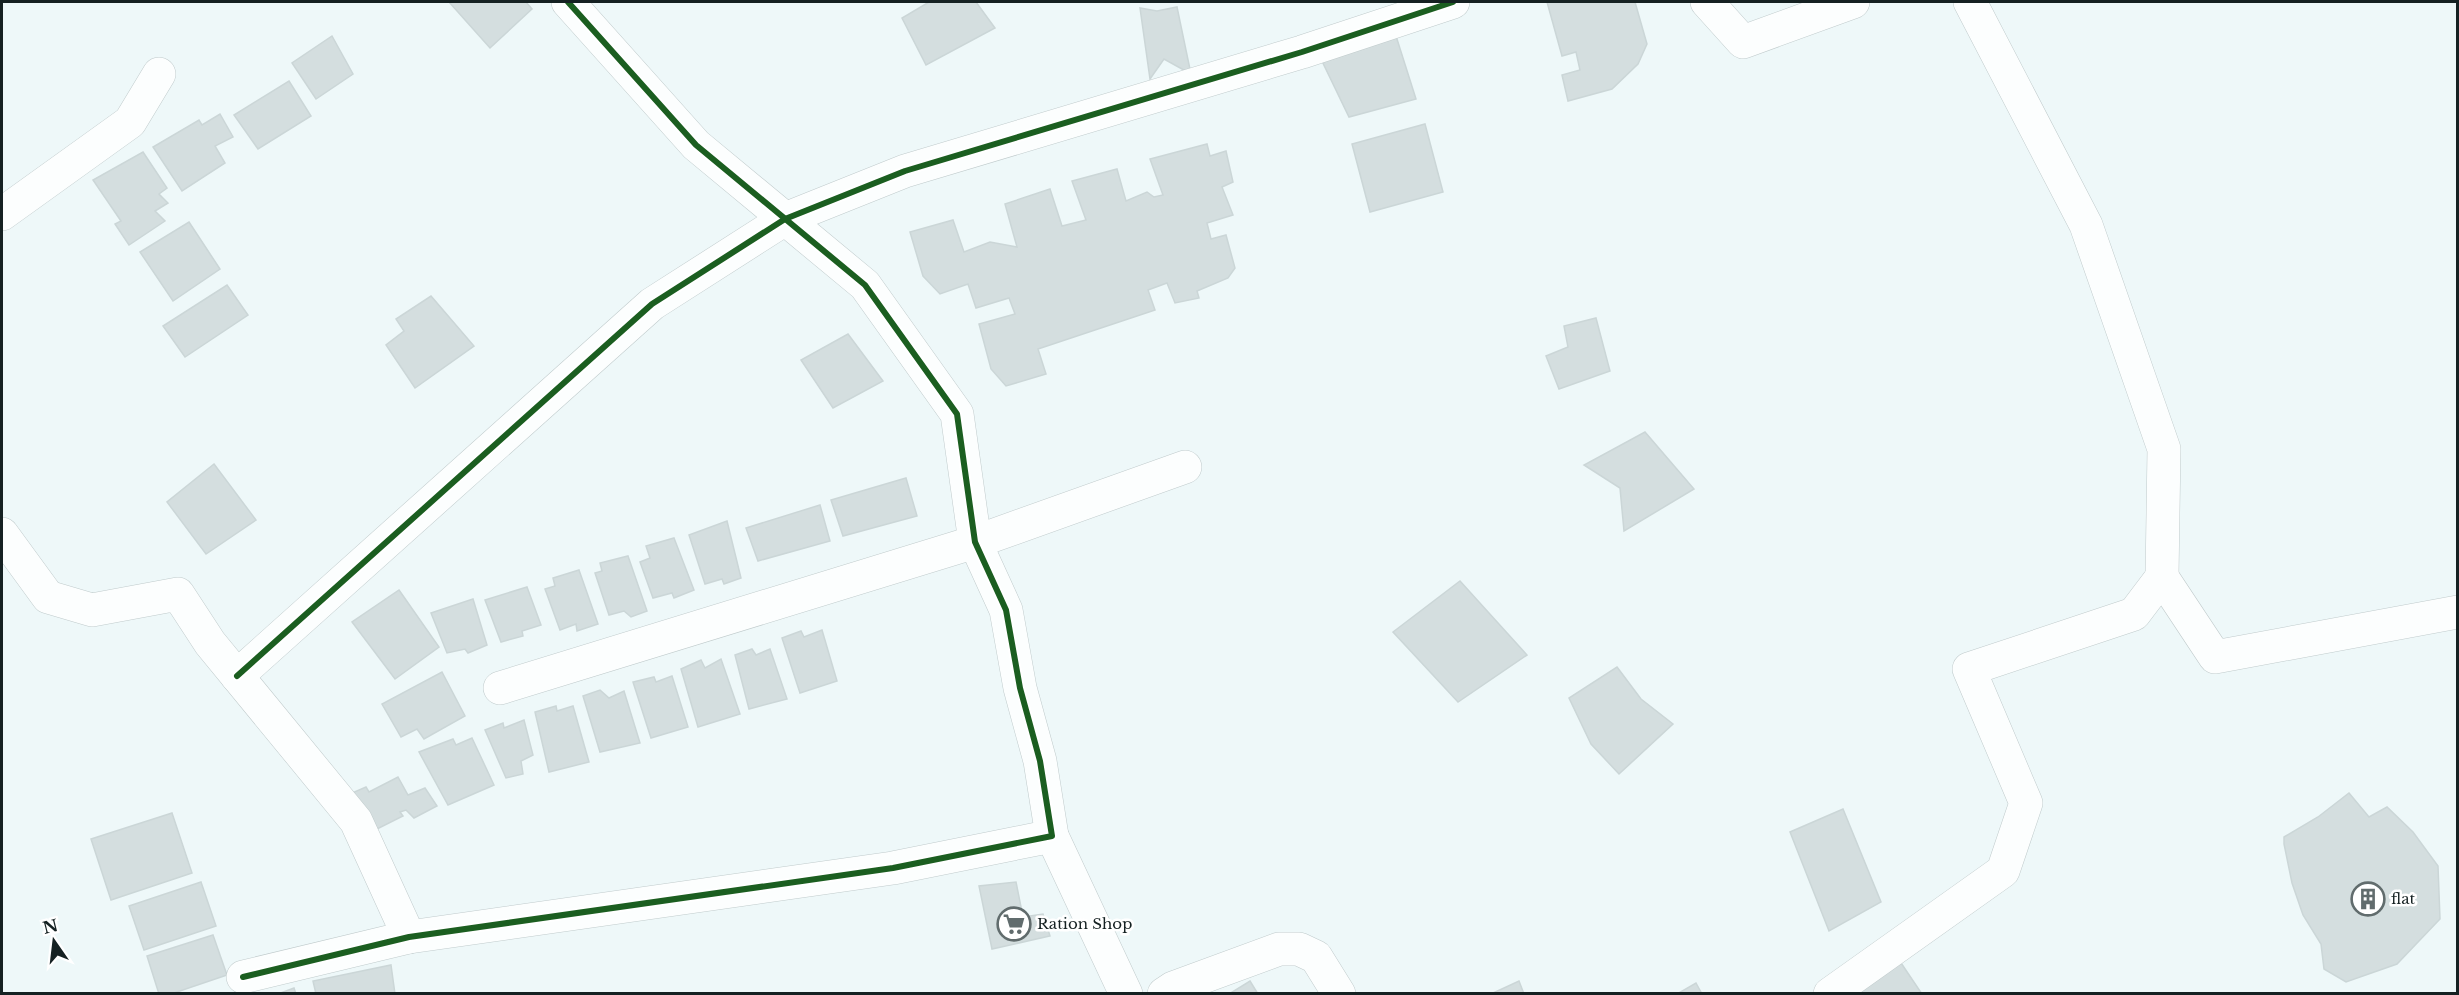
<svg xmlns="http://www.w3.org/2000/svg" width="2459" height="995" viewBox="0 0 2459 995" font-family="'Libre Baskerville',serif">
<style>
.building{fill:#d4dedf;stroke:#cbd6d7;stroke-width:1.5}
.lines{fill:none;stroke-linecap:round;stroke-linejoin:round}
.street-casing{stroke:#c0cbcc;stroke-width:34}
.street{stroke:#fcfefe;stroke-width:33}
.cycleway-casing{stroke:#fff;stroke-width:10}
.cycleway{stroke:#1b5e20;stroke-width:6}
.labels{text-anchor:middle;stroke-width:5;stroke-linejoin:round;paint-order:stroke}
.poi-label{font-size:15px;fill:#152122;stroke:#fff;text-anchor:start}
</style>
<rect width="100%" height="100%" fill="#eef8f9"/>
<g class="building">
<path d="M 449,2 L 526,2 L 532,9 L 490,48 Z"/>
<path d="M 929,2 L 976,2 L 995,28 L 926,65 L 902,18 Z"/>
<path d="M 1547,2 L 1635,2 L 1647,44 L 1638,64 L 1612,89 L 1568,101 L 1562,75 L 1580,70 L 1576,52 L 1562,56 Z"/>
<path d="M 1177,7 L 1191,74 L 1164,59 L 1150,79 L 1140,8 L 1157,11 Z"/>
<path d="M 332,36 L 353,74 L 316,99 L 292,63 Z"/>
<path d="M 1396,36 L 1416,99 L 1349,117 L 1320,57 Z"/>
<path d="M 289,81 L 311,116 L 258,149 L 234,115 Z"/>
<path d="M 220,114 L 233,137 L 215,146 L 225,163 L 182,191 L 153,147 L 199,120 L 202,125 Z"/>
<path d="M 1425,124 L 1443,192 L 1370,212 L 1352,144 Z"/>
<path d="M 1207,144 L 1210,156 L 1226,151 L 1233,182 L 1222,187 L 1233,215 L 1207,223 L 1211,239 L 1226,235 L 1235,268 L 1228,278 L 1197,291 L 1199,298 L 1175,303 L 1167,283 L 1148,290 L 1155,310 L 1038,349 L 1046,374 L 1006,386 L 991,369 L 979,324 L 1015,314 L 1009,298 L 976,308 L 968,284 L 940,294 L 923,276 L 910,232 L 953,220 L 964,252 L 990,242 L 1017,247 L 1005,204 L 1050,189 L 1062,226 L 1086,220 L 1072,181 L 1117,169 L 1126,201 L 1147,192 L 1154,197 L 1163,195 L 1150,159 Z"/>
<path d="M 143,152 L 167,188 L 159,194 L 168,203 L 155,211 L 165,221 L 129,245 L 115,224 L 121,221 L 93,180 Z"/>
<path d="M 189,222 L 220,269 L 173,301 L 140,252 Z"/>
<path d="M 227,285 L 248,315 L 185,357 L 163,326 Z"/>
<path d="M 431,296 L 474,346 L 415,388 L 386,345 L 404,331 L 396,319 Z"/>
<path d="M 1596,318 L 1610,371 L 1559,389 L 1546,356 L 1568,347 L 1564,326 Z"/>
<path d="M 848,334 L 883,381 L 833,408 L 801,360 Z"/>
<path d="M 1645,432 L 1694,489 L 1624,531 L 1620,488 L 1584,465 Z"/>
<path d="M 214,464 L 256,520 L 206,554 L 167,502 Z"/>
<path d="M 906,478 L 917,516 L 843,536 L 831,500 Z"/>
<path d="M 820,505 L 830,541 L 758,561 L 746,528 Z"/>
<path d="M 727,521 L 741,578 L 724,584 L 722,579 L 705,584 L 689,535 Z"/>
<path d="M 674,538 L 694,590 L 674,598 L 672,593 L 653,598 L 640,562 L 650,558 L 646,546 Z"/>
<path d="M 628,556 L 647,611 L 631,617 L 624,611 L 609,615 L 595,573 L 602,571 L 600,563 Z"/>
<path d="M 579,570 L 598,624 L 577,631 L 576,624 L 560,630 L 545,589 L 555,586 L 553,578 Z"/>
<path d="M 1460,581 L 1527,655 L 1458,702 L 1393,632 Z"/>
<path d="M 527,587 L 541,625 L 522,631 L 523,636 L 501,642 L 485,600 Z"/>
<path d="M 399,590 L 439,647 L 395,679 L 352,622 Z"/>
<path d="M 473,599 L 487,645 L 468,653 L 465,649 L 447,653 L 431,613 Z"/>
<path d="M 822,630 L 837,681 L 800,693 L 782,638 L 801,631 L 804,637 Z"/>
<path d="M 752,649 L 756,655 L 770,649 L 787,699 L 749,709 L 735,655 Z"/>
<path d="M 721,659 L 740,714 L 698,727 L 681,669 L 701,660 L 705,668 Z"/>
<path d="M 1617,667 L 1641,699 L 1673,724 L 1619,774 L 1591,744 L 1569,698 Z"/>
<path d="M 442,672 L 465,716 L 424,739 L 417,729 L 401,737 L 382,704 Z"/>
<path d="M 672,676 L 688,727 L 651,738 L 633,682 L 654,677 L 656,682 Z"/>
<path d="M 600,690 L 609,698 L 624,691 L 640,743 L 600,752 L 583,696 Z"/>
<path d="M 556,706 L 557,711 L 573,706 L 589,762 L 549,772 L 535,712 Z"/>
<path d="M 524,720 L 533,755 L 521,761 L 523,774 L 506,778 L 485,730 L 503,723 L 504,728 Z"/>
<path d="M 472,738 L 494,785 L 448,805 L 419,752 L 453,739 L 456,745 Z"/>
<path d="M 398,777 L 408,795 L 425,788 L 437,806 L 414,818 L 406,810 L 400,812 L 403,816 L 375,830 L 352,793 L 366,787 L 369,792 Z"/>
<path d="M 2349,793 L 2369,817 L 2387,807 L 2413,832 L 2438,866 L 2440,919 L 2397,964 L 2346,982 L 2324,969 L 2321,944 L 2303,915 L 2292,883 L 2284,844 L 2284,837 L 2318,817 Z"/>
<path d="M 1843,809 L 1881,902 L 1829,931 L 1790,832 Z"/>
<path d="M 172,813 L 192,873 L 111,900 L 91,839 Z"/>
<path d="M 201,882 L 216,926 L 144,950 L 129,906 Z"/>
<path d="M 1016,882 L 1023,917 L 1043,914 L 1050,936 L 992,949 L 979,886 Z"/>
<path d="M 213,935 L 227,975 L 171,994 L 159,994 L 147,956 Z"/>
<path d="M 1897,957 L 1922,994 L 1855,994 Z"/>
<path d="M 391,965 L 395,994 L 316,994 L 313,981 Z"/>
<path d="M 1250,981 L 1258,994 L 1229,994 Z"/>
<path d="M 1519,981 L 1524,994 L 1491,994 Z"/>
<path d="M 1696,983 L 1702,994 L 1677,994 Z"/>
<path d="M 294,988 L 296,994 L 278,994 Z"/>
</g>
<g class="lines">
<g class="street-casing">
<g id="street">
<path d="M 1707,2 L 1743,42 L 1853,2"/>
<path d="M 1970,2 L 2086,225 L 2164,449 L 2162,577"/>
<path d="M 2,214 L 130,122 L 159,74"/>
<path d="M 2,534 L 48,597 L 92,610 L 178,594 L 210,643 L 356,821 L 409,937"/>
<path d="M 237,676 L 652,304 L 785,219 L 905,171 L 1302,52 L 1453,2"/>
<path d="M 500,688 L 975,542 L 1185,467"/>
<path d="M 1052,836 L 1126,994"/>
<path d="M 243,977 L 409,937 L 893,868 L 1052,836 L 1040,761 L 1020,688 L 1006,610 L 975,542 L 957,414 L 865,285 L 696,145 L 568,2"/>
<path d="M 1164,994 L 1173,988 L 1279,949 L 1299,949 L 1316,957 L 1339,994"/>
<path d="M 1830,994 L 2003,871 L 2026,803 L 1969,669 L 2134,614 L 2162,577 L 2215,657 L 2458,612"/>
</g>
</g>
<use href="#street" class="street"/>
<g class="cycleway-casing">
<g id="cycleway">
<path d="M 237,676 L 652,304 L 785,219 L 905,171 L 1302,52 L 1453,2"/>
<path d="M 243,977 L 409,937 L 893,868 L 1052,836 L 1040,761 L 1020,688 L 1006,610 L 975,542 L 957,414 L 865,285 L 696,145 L 568,2"/>
</g>
</g>
<use href="#cycleway" class="cycleway"/>
</g>
<defs>
<g id="building-ring" transform="scale(1.725)"><circle r="9.5" fill="#fff" stroke="#616c6d" stroke-width="1.5"/><path d="M-4-6H4V6H1V3H-1V6H-4ZM-2.5-4.3h1.7v1.8h-1.7ZM.8-4.3h1.7v1.8H.8ZM-2.5-1h1.7V.8h-1.7ZM.8-1h1.7V.8H.8Z" fill="#616c6d"/></g>
<g id="supermarket-ring" transform="scale(1.725)"><circle r="9.5" fill="#fff" stroke="#616c6d" stroke-width="1.5"/><path d="M-6-5.5h2.5l.6 2H6L4.5 2H-2.5L-4.4-4H-6ZM-1.5 3.2a1.3 1.3 0 1 0 .1 0ZM3 3.2a1.3 1.3 0 1 0 .1 0Z" fill="#616c6d"/></g>
</defs>
<g fill-rule="evenodd">
<use href="#building-ring" x="2368" y="899"/>
<use href="#supermarket-ring" x="1014" y="924"/>
</g>
<g class="labels">
<g class="poi-label">
<text x="2391" y="904">flat</text>
<text x="1037" y="929">Ration Shop</text>
</g>
</g>
<rect width="2459" height="995" fill="none" stroke="#152122" stroke-width="6"/>
<g transform="translate(54 941) rotate(346)" stroke="#ffffff" stroke-width="4.5" paint-order="stroke">
<path d="M0-4.5L10 22L0 15L-10 22Z" fill="#152122"/>
<text y="-9" font-size="16" font-weight="bold" text-anchor="middle" fill="#152122">N</text>
</g>
</svg>
